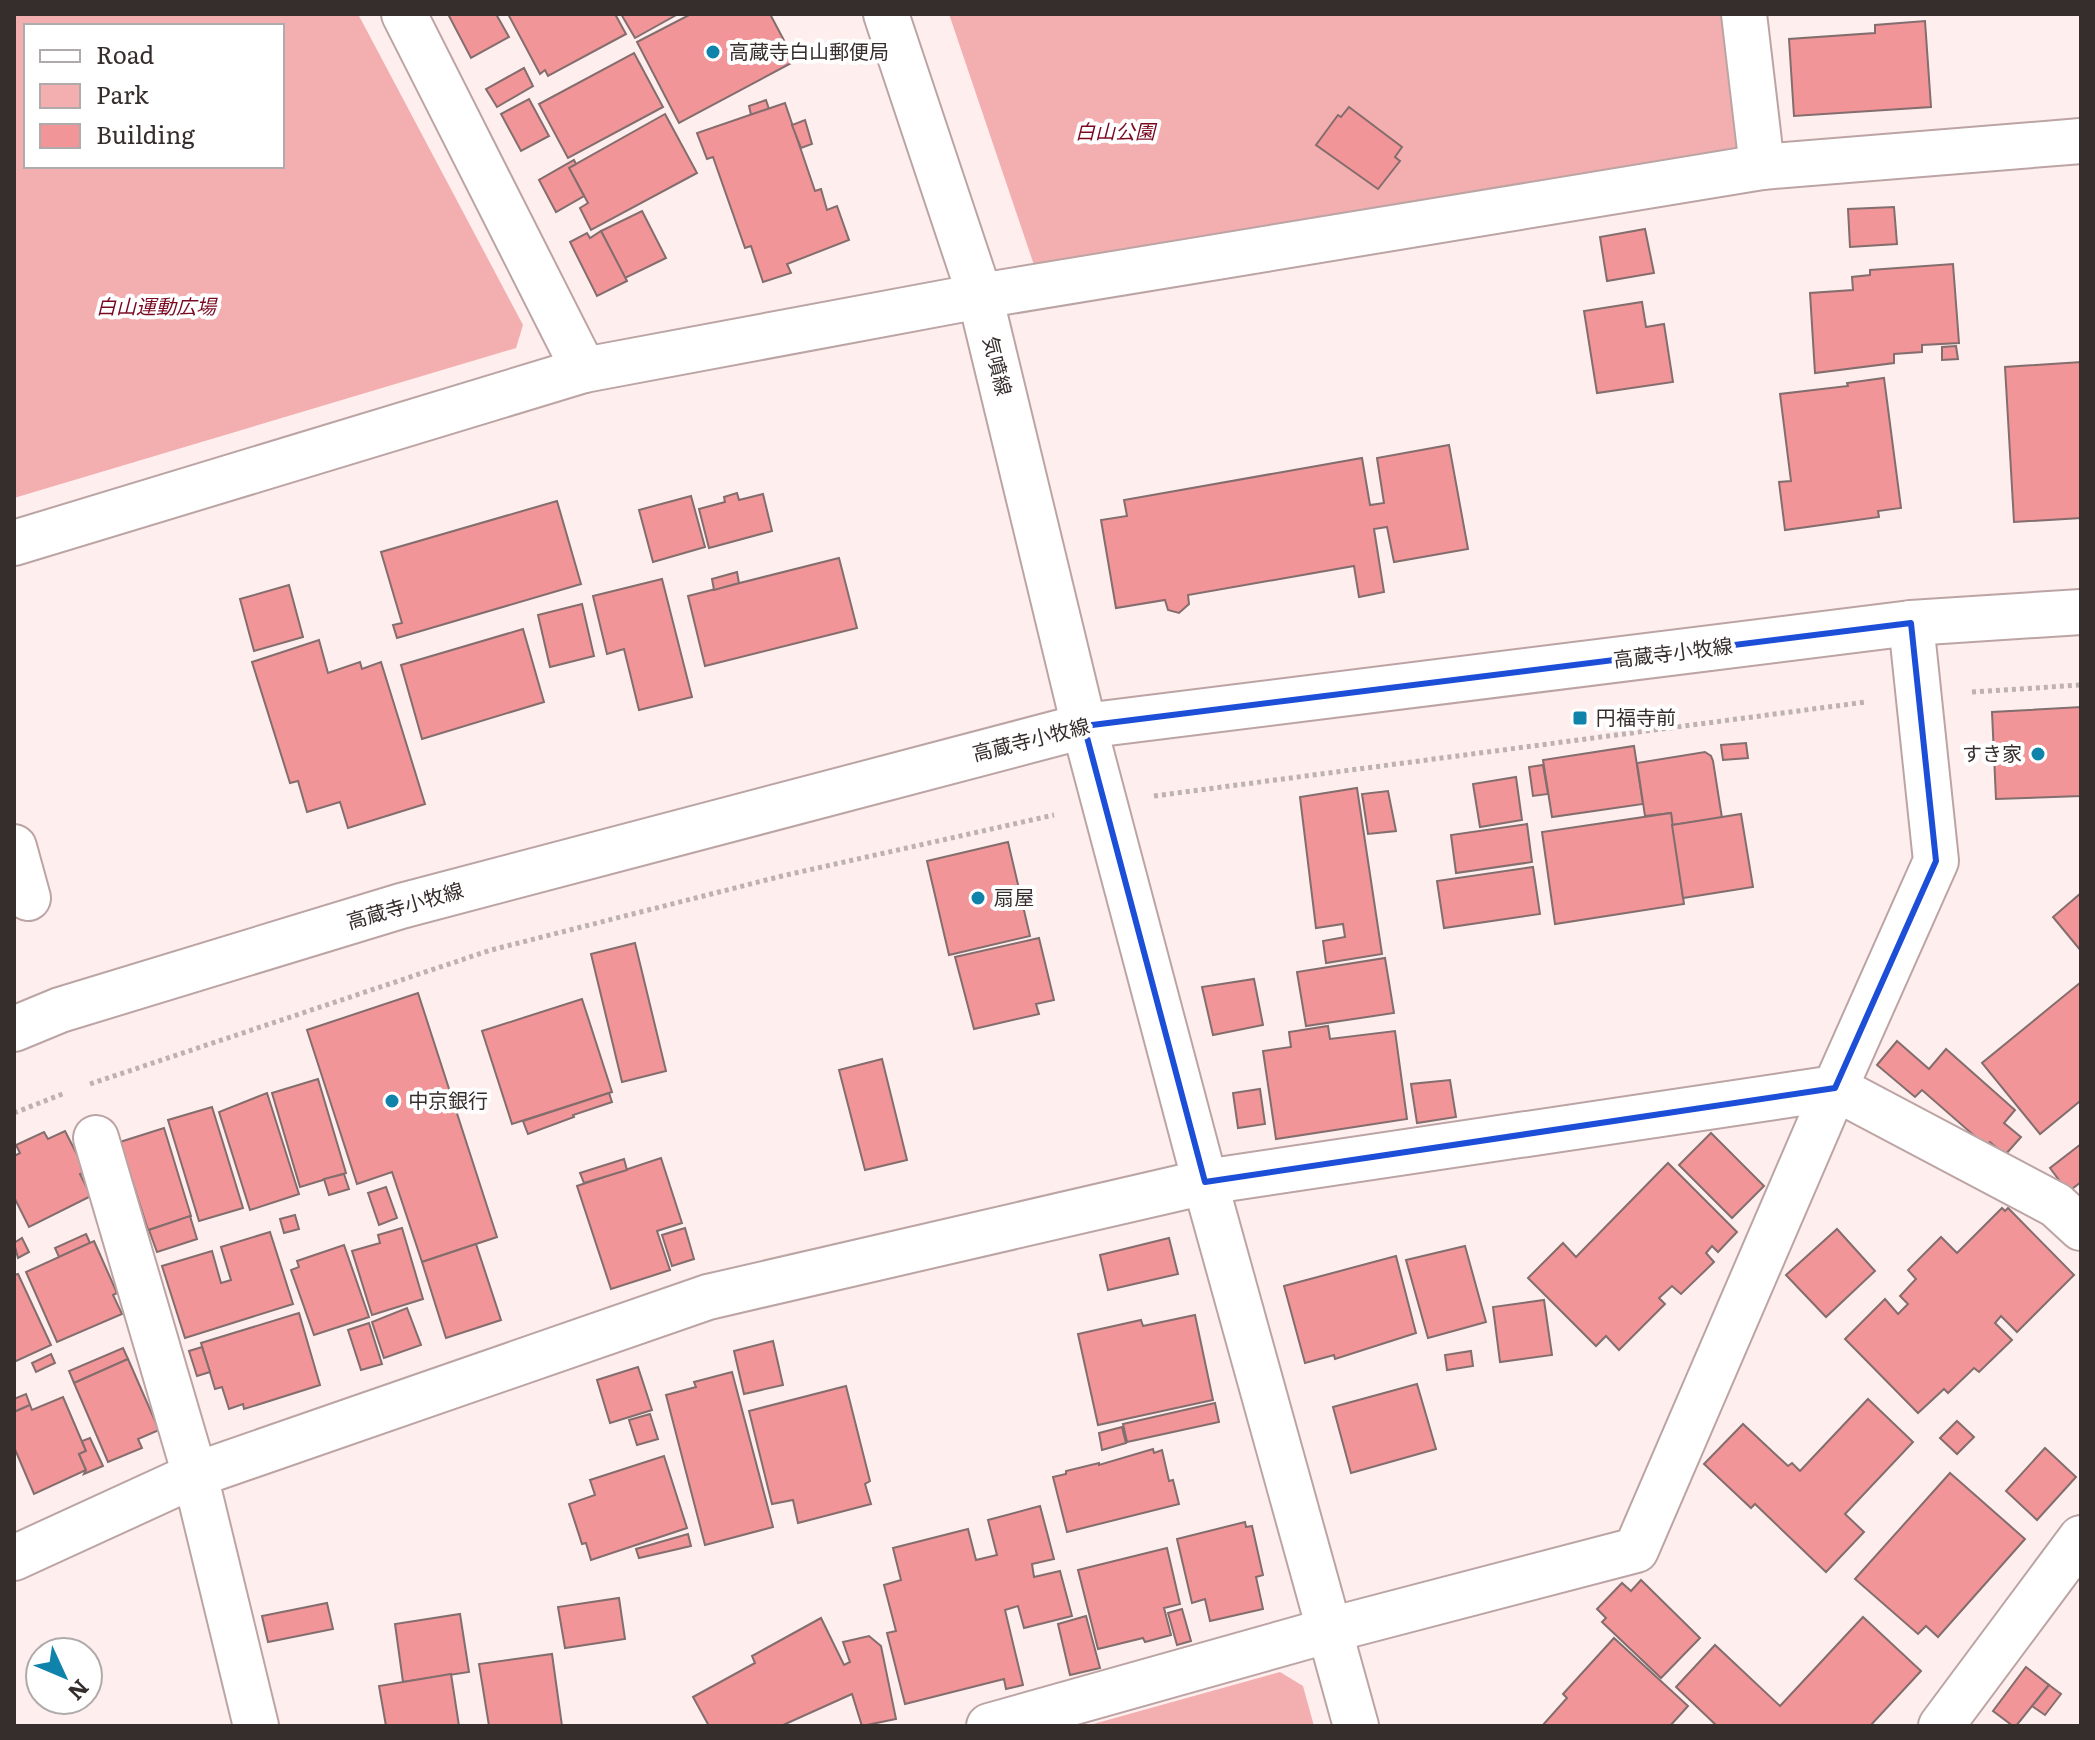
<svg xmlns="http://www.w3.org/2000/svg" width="2095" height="1740" viewBox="0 0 2095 1740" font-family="Literata,'Noto Sans JP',serif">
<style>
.green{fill:#f3afb0;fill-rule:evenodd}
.building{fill:#f29598;stroke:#836d6d;stroke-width:2}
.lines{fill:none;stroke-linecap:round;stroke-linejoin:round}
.minor-casing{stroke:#bca4a4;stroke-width:48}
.major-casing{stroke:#bca4a4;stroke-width:48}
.path{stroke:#beb1b1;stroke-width:5;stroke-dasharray:4 4;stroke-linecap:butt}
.minor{stroke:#fff;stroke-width:44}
.major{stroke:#fff;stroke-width:44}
.marked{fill:none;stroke:#1d4ed8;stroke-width:6;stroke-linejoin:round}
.poi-dot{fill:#0f83a9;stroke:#fff;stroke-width:3}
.labels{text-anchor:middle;stroke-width:8;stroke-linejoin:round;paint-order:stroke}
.poi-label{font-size:20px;fill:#362d2d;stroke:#fff;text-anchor:start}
.park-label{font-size:20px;font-style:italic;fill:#7a0821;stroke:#fff}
.street-label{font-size:20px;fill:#362d2d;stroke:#fff}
</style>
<rect width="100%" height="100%" fill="#feeeee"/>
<g class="green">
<path d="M 14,14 L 358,14 L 523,325 L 516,348 L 14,498 ZM 26,26 L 282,26 L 282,166 L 26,166 Z"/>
<path d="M 949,14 L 1722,14 L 1740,158 L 1034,265 Z"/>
<path d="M 1280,1672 L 1303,1686 L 1314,1726 L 1086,1726 Z"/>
</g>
<g class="building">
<path d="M 448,14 L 496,14 L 509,37 L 471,58 Z"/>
<path d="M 508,14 L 615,14 L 626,34 L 548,76 L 545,70 L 540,74 Z"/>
<path d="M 621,14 L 678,14 L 635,38 Z"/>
<path d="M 691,14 L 770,14 L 795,61 L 679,123 L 637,42 Z"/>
<path d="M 1925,21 L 1931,107 L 1794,116 L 1789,39 L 1875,33 L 1875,25 Z"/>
<path d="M 634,53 L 663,107 L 568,158 L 539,104 Z"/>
<path d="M 524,68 L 533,86 L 497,107 L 486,89 Z"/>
<path d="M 529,99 L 549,136 L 521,151 L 501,114 Z"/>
<path d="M 766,100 L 769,109 L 751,115 L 749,106 Z"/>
<path d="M 785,103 L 815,191 L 821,189 L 827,210 L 837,206 L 849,240 L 787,264 L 791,273 L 763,282 L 751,246 L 745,248 L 713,157 L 707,159 L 697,133 Z"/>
<path d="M 1349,107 L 1402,147 L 1395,157 L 1400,161 L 1378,189 L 1316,145 L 1338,115 L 1341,117 Z"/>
<path d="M 665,114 L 697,173 L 591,230 L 580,208 L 588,203 L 569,168 Z"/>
<path d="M 805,120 L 812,144 L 801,148 L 792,125 Z"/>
<path d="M 574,160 L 576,164 L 569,168 L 584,196 L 556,212 L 539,180 Z"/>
<path d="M 1894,207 L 1897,244 L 1850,247 L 1848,209 Z"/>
<path d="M 642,211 L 666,258 L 625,278 L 601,231 Z"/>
<path d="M 1645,229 L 1654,273 L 1607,281 L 1600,237 Z"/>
<path d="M 601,231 L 627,281 L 597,296 L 570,242 L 587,233 L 590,238 Z"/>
<path d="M 1953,264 L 1959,343 L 1922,345 L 1922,352 L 1894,354 L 1894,363 L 1815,373 L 1810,293 L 1853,290 L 1852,277 L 1870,275 L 1870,270 Z"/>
<path d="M 1642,302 L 1646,327 L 1664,324 L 1673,382 L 1597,393 L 1584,311 Z"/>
<path d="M 1956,346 L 1958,359 L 1942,360 L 1942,347 Z"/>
<path d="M 2081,362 L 2081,518 L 2014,522 L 2005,367 Z"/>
<path d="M 1884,378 L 1901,508 L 1878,511 L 1879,517 L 1785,530 L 1779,482 L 1791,481 L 1780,394 L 1848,386 L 1847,383 Z"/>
<path d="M 1449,445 L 1468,549 L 1394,562 L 1387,527 L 1374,529 L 1384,592 L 1359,597 L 1354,566 L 1188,595 L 1189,604 L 1179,613 L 1168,610 L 1165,600 L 1116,608 L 1101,520 L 1127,516 L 1124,500 L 1362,458 L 1370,505 L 1384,503 L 1377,458 Z"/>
<path d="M 737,493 L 739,500 L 763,494 L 772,531 L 709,548 L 699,509 L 725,502 L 724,497 Z"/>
<path d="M 691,496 L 705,547 L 653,562 L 639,510 Z"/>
<path d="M 557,501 L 581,584 L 397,638 L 393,625 L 402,623 L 381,552 Z"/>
<path d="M 839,558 L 857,628 L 705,666 L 688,596 Z"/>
<path d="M 737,572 L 739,583 L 714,590 L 712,579 Z"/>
<path d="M 662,579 L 692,697 L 639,710 L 624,649 L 607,654 L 593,596 Z"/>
<path d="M 289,585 L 303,637 L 254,651 L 240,599 Z"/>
<path d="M 582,604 L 594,656 L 550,667 L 538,615 Z"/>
<path d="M 523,629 L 544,702 L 422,739 L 401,665 Z"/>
<path d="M 319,640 L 328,673 L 360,662 L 362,669 L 381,662 L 425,804 L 348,828 L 340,802 L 307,812 L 298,781 L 290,783 L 252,662 Z"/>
<path d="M 2081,707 L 2081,796 L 1996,799 L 1992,712 Z"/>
<path d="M 1746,743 L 1748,758 L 1723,760 L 1721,745 Z"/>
<path d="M 1634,746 L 1643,804 L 1552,817 L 1543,760 Z"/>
<path d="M 1705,752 L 1711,756 L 1713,761 L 1722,818 L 1672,825 L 1671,813 L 1645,816 L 1637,763 Z"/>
<path d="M 1543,765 L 1548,794 L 1533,796 L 1529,767 Z"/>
<path d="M 1516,777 L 1522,820 L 1480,827 L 1473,784 Z"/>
<path d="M 1357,788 L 1382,954 L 1326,963 L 1323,941 L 1345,937 L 1343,924 L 1316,928 L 1300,797 Z"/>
<path d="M 1388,791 L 1396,831 L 1368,834 L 1362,794 Z"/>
<path d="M 1671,813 L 1684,904 L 1555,924 L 1542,832 Z"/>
<path d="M 1741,814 L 1753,887 L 1683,898 L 1672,825 Z"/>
<path d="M 1527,824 L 1532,862 L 1456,873 L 1451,835 Z"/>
<path d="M 1008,842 L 1030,936 L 949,955 L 927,861 Z"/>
<path d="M 1533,867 L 1540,914 L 1444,928 L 1437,881 Z"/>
<path d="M 2081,893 L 2081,951 L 2053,917 Z"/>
<path d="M 1039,938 L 1054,1000 L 1036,1004 L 1039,1014 L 974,1029 L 955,957 Z"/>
<path d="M 635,943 L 666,1071 L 622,1082 L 591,954 Z"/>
<path d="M 1385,958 L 1394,1013 L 1306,1026 L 1297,972 Z"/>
<path d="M 1254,979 L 1263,1025 L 1213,1035 L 1202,987 Z"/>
<path d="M 2081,982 L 2081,1105 L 2079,1102 L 2040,1134 L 1982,1063 Z"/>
<path d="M 418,993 L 497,1237 L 422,1262 L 392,1172 L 357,1184 L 307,1030 Z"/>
<path d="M 582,999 L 612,1092 L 512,1124 L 482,1031 Z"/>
<path d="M 1328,1026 L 1330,1039 L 1395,1031 L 1407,1119 L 1276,1139 L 1263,1051 L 1291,1047 L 1289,1032 Z"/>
<path d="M 1897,1041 L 1929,1069 L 1946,1049 L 2015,1110 L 2004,1123 L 2021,1137 L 2005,1155 L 1990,1142 L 1986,1146 L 1922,1090 L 1915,1097 L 1877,1065 Z"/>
<path d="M 882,1059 L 907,1160 L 865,1170 L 839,1070 Z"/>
<path d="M 318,1079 L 346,1173 L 300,1187 L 272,1093 Z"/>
<path d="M 1450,1080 L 1456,1117 L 1417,1123 L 1411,1084 Z"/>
<path d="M 1260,1089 L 1265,1124 L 1238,1128 L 1233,1093 Z"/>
<path d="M 267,1093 L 299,1194 L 250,1210 L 219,1112 Z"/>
<path d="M 609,1093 L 612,1102 L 573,1115 L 574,1117 L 528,1134 L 523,1121 Z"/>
<path d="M 212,1107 L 243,1208 L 199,1221 L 168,1120 Z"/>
<path d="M 164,1128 L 191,1216 L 148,1230 L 120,1142 Z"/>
<path d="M 65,1131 L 86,1172 L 80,1174 L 91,1196 L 29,1227 L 14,1197 L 14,1156 L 20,1153 L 16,1145 L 44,1132 L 48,1139 Z"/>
<path d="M 1711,1133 L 1764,1186 L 1732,1218 L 1679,1165 Z"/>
<path d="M 2081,1144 L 2081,1182 L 2068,1192 L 2050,1168 Z"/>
<path d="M 661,1158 L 682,1223 L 657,1231 L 670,1270 L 611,1289 L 577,1186 Z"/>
<path d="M 624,1159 L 627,1170 L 584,1183 L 580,1173 Z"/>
<path d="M 1668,1163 L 1737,1232 L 1718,1252 L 1712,1246 L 1706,1253 L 1714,1262 L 1681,1294 L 1672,1286 L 1659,1298 L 1665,1304 L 1619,1350 L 1606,1336 L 1596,1346 L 1528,1278 L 1563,1243 L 1576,1257 Z"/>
<path d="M 344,1174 L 349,1189 L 329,1195 L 324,1179 Z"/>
<path d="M 386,1187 L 397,1218 L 379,1225 L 368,1193 Z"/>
<path d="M 2002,1208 L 2005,1211 L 2008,1208 L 2074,1275 L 2017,1332 L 2001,1316 L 1995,1323 L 2012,1340 L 1979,1372 L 1974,1368 L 1948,1393 L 1944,1389 L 1918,1413 L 1845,1339 L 1885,1299 L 1898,1314 L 1908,1304 L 1900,1296 L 1916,1279 L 1908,1270 L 1941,1237 L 1957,1253 Z"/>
<path d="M 295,1215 L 299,1229 L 284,1233 L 280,1219 Z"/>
<path d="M 190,1216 L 197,1239 L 157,1252 L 149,1230 Z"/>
<path d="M 402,1228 L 423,1299 L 372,1315 L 352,1251 L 380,1243 L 378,1235 Z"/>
<path d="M 685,1228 L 694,1259 L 672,1266 L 662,1235 Z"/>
<path d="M 1837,1229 L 1875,1271 L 1826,1317 L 1786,1275 Z"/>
<path d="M 270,1232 L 293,1304 L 185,1338 L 162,1266 L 212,1251 L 221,1283 L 231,1280 L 221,1247 Z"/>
<path d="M 86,1234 L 90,1243 L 59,1257 L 55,1248 Z"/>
<path d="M 22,1238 L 29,1252 L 18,1258 L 14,1243 Z"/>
<path d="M 1169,1238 L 1178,1274 L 1108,1290 L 1100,1255 Z"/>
<path d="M 94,1241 L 117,1293 L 113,1295 L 122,1314 L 57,1342 L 26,1272 Z"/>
<path d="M 476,1244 L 501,1320 L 446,1338 L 422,1262 Z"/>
<path d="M 344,1245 L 369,1317 L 314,1335 L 291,1270 L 299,1267 L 297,1261 Z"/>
<path d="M 1465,1246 L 1486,1322 L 1428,1338 L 1406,1260 Z"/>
<path d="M 1396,1256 L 1416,1333 L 1335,1359 L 1334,1355 L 1305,1363 L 1284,1286 Z"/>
<path d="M 18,1274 L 51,1345 L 14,1362 L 14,1275 Z"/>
<path d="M 1544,1300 L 1552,1355 L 1500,1362 L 1493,1307 Z"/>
<path d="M 407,1308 L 421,1345 L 384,1358 L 372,1322 Z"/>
<path d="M 299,1313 L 320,1385 L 244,1409 L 243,1404 L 229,1409 L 222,1387 L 215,1389 L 201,1343 Z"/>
<path d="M 1195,1315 L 1213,1400 L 1098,1425 L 1078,1334 L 1141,1320 L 1143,1326 Z"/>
<path d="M 369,1323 L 382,1364 L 361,1370 L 348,1330 Z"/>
<path d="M 773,1341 L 783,1385 L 744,1394 L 734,1351 Z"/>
<path d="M 202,1347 L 210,1372 L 197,1376 L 189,1351 Z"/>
<path d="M 123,1348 L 128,1359 L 74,1383 L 69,1371 Z"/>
<path d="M 1471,1351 L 1473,1366 L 1447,1370 L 1445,1355 Z"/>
<path d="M 51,1354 L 55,1363 L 36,1372 L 32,1363 Z"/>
<path d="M 128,1359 L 159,1430 L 138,1439 L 142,1448 L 108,1462 L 74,1383 Z"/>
<path d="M 638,1367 L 652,1410 L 610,1423 L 597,1380 Z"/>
<path d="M 732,1372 L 773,1527 L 705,1545 L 666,1395 L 696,1387 L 694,1382 Z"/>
<path d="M 1417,1384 L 1436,1449 L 1351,1473 L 1333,1407 Z"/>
<path d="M 846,1386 L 870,1481 L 865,1484 L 871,1504 L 798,1523 L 793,1500 L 772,1504 L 749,1411 Z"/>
<path d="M 26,1394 L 30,1405 L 14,1412 L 14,1399 Z"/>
<path d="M 63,1397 L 86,1451 L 79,1454 L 86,1470 L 34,1494 L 14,1447 L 14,1412 L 30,1405 L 32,1410 Z"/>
<path d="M 1868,1399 L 1913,1442 L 1845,1514 L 1864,1532 L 1826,1572 L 1755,1504 L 1751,1508 L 1704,1464 L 1743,1424 L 1788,1466 L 1792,1463 L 1800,1471 Z"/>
<path d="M 1215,1403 L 1219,1422 L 1127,1442 L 1123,1424 Z"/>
<path d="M 650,1414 L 658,1439 L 637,1445 L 629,1420 Z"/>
<path d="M 1957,1421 L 1974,1437 L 1957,1454 L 1940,1438 Z"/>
<path d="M 1122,1427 L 1126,1443 L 1102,1450 L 1099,1433 Z"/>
<path d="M 90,1438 L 103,1466 L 84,1474 L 86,1470 L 79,1454 L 86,1451 L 82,1441 Z"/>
<path d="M 2045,1448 L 2076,1477 L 2037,1520 L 2006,1491 Z"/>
<path d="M 1153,1449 L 1154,1453 L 1162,1450 L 1169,1481 L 1173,1480 L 1179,1504 L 1067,1532 L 1053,1477 L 1066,1474 L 1066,1471 L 1099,1463 L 1099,1465 Z"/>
<path d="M 664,1456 L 687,1528 L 591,1560 L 586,1543 L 582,1544 L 569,1504 L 595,1495 L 590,1480 Z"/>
<path d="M 1950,1473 L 2025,1539 L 1938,1637 L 1926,1626 L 1918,1634 L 1855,1579 Z"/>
<path d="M 1040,1506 L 1054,1559 L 1032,1564 L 1034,1577 L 1060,1571 L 1072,1616 L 1024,1628 L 1018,1606 L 1005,1610 L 1023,1685 L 1006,1689 L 1004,1679 L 905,1704 L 887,1633 L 896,1631 L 884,1585 L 901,1580 L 893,1548 L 968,1529 L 976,1560 L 997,1555 L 988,1520 Z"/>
<path d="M 1245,1522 L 1246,1527 L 1252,1526 L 1263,1575 L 1256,1577 L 1263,1609 L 1210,1621 L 1205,1599 L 1192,1603 L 1177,1539 Z"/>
<path d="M 688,1534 L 691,1546 L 639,1558 L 636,1549 Z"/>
<path d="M 1167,1548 L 1180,1604 L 1164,1608 L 1171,1635 L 1145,1642 L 1143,1638 L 1098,1649 L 1078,1570 Z"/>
<path d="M 1641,1580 L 1700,1638 L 1661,1678 L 1602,1622 L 1606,1618 L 1597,1609 L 1622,1583 L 1631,1591 Z"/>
<path d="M 619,1598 L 625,1639 L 565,1648 L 558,1607 Z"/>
<path d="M 327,1603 L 333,1629 L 268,1642 L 262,1616 Z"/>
<path d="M 1182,1609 L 1191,1641 L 1177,1645 L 1168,1613 Z"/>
<path d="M 460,1614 L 469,1672 L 403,1682 L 395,1624 Z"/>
<path d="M 1086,1616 L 1100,1668 L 1070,1675 L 1058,1624 Z"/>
<path d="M 1863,1617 L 1921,1671 L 1870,1726 L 1717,1726 L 1676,1687 L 1715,1645 L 1780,1706 Z"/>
<path d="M 821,1618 L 844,1665 L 850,1662 L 843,1642 L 869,1636 L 881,1646 L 896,1719 L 862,1726 L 852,1694 L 781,1726 L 709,1726 L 693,1697 L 755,1663 L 752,1656 Z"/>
<path d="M 1614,1638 L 1688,1706 L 1670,1726 L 1542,1726 L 1567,1698 L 1563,1694 Z"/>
<path d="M 552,1654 L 562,1726 L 489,1726 L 479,1664 Z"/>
<path d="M 2026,1667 L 2049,1685 L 2016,1726 L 2013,1726 L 1993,1711 Z"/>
<path d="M 451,1674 L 459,1726 L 386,1726 L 379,1686 Z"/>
<path d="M 2049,1685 L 2061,1694 L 2045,1715 L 2032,1706 Z"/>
</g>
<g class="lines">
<g class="minor-casing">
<g id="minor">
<path d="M 404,14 L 584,370"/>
<path d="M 886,14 L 980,296 L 1084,726 L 1205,1182 L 1356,1726"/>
<path d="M 1744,14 L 1762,167"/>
<path d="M 14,543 L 584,370 L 980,296 L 1762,167 L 2081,141"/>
<path d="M 14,847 L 28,898"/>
<path d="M 96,1138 L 195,1475 L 256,1726"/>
<path d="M 14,1558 L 195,1475 L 708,1297 L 1205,1182 L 1835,1088 L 2056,1205 L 2081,1228"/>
<path d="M 989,1726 L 1330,1630 L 1636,1550 L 1835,1088 L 1936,861 L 1911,623"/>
<path d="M 1941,1726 L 2081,1538"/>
</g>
</g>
<g class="major-casing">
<path id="major" d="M 14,1029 L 60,1010 L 401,906 L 1084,726 L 1911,623 L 2081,612"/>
</g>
<g class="path">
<path d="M 1972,692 L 2081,685"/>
<path d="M 1154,796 L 1866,702"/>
<path d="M 90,1084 L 491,950 L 782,876 L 1054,815"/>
<path d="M 14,1113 L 65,1093"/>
</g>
<use href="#minor" class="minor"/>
<use href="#major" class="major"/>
</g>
<path class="marked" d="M 1911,623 L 1936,861 L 1835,1088 L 1205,1182 L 1084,726 Z"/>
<g class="poi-dot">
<circle cx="713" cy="52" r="8"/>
<rect x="1572" y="710" width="16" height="16" rx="4"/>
<circle cx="2038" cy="754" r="8"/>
<circle cx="978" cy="898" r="8"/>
<circle cx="392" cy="1101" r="8"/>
</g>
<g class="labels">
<g class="poi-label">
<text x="729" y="59">高蔵寺白山郵便局</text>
<text x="1596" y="725">円福寺前</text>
<text x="2022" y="761" text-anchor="end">すき家</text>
<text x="994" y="905">扇屋</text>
<text x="408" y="1108">中京銀行</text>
</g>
<g class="park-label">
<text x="1115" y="139">白山公園</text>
<text x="156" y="314">白山運動広場</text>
</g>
<g class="street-label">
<text transform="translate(997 366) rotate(76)" y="7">気噴線</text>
<text transform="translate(1673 653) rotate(-7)" y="7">高蔵寺小牧線</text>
<text transform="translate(1031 740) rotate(-14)" y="7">高蔵寺小牧線</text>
<text transform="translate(405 906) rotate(-16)" y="7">高蔵寺小牧線</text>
</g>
</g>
<rect width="2095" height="1740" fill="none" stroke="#362d2d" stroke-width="32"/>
<rect x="24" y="24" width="260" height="144" fill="#ffffff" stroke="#afabab" stroke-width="2"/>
<rect x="40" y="50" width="40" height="12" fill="#ffffff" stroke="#afabab" stroke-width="2"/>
<text x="96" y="64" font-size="24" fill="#362d2d">Road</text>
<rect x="40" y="84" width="40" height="24" fill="#f3afb0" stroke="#afabab" stroke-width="2"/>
<text x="96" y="104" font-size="24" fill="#362d2d">Park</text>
<rect x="40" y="124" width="40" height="24" fill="#f29598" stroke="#afabab" stroke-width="2"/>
<text x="96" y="144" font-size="24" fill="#362d2d">Building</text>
<g transform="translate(64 1676) rotate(134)"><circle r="38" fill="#ffffff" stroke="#afabab" stroke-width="2"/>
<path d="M0-6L14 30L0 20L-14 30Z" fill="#0f83a9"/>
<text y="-12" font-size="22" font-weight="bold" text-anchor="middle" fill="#362d2d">N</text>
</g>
</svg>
